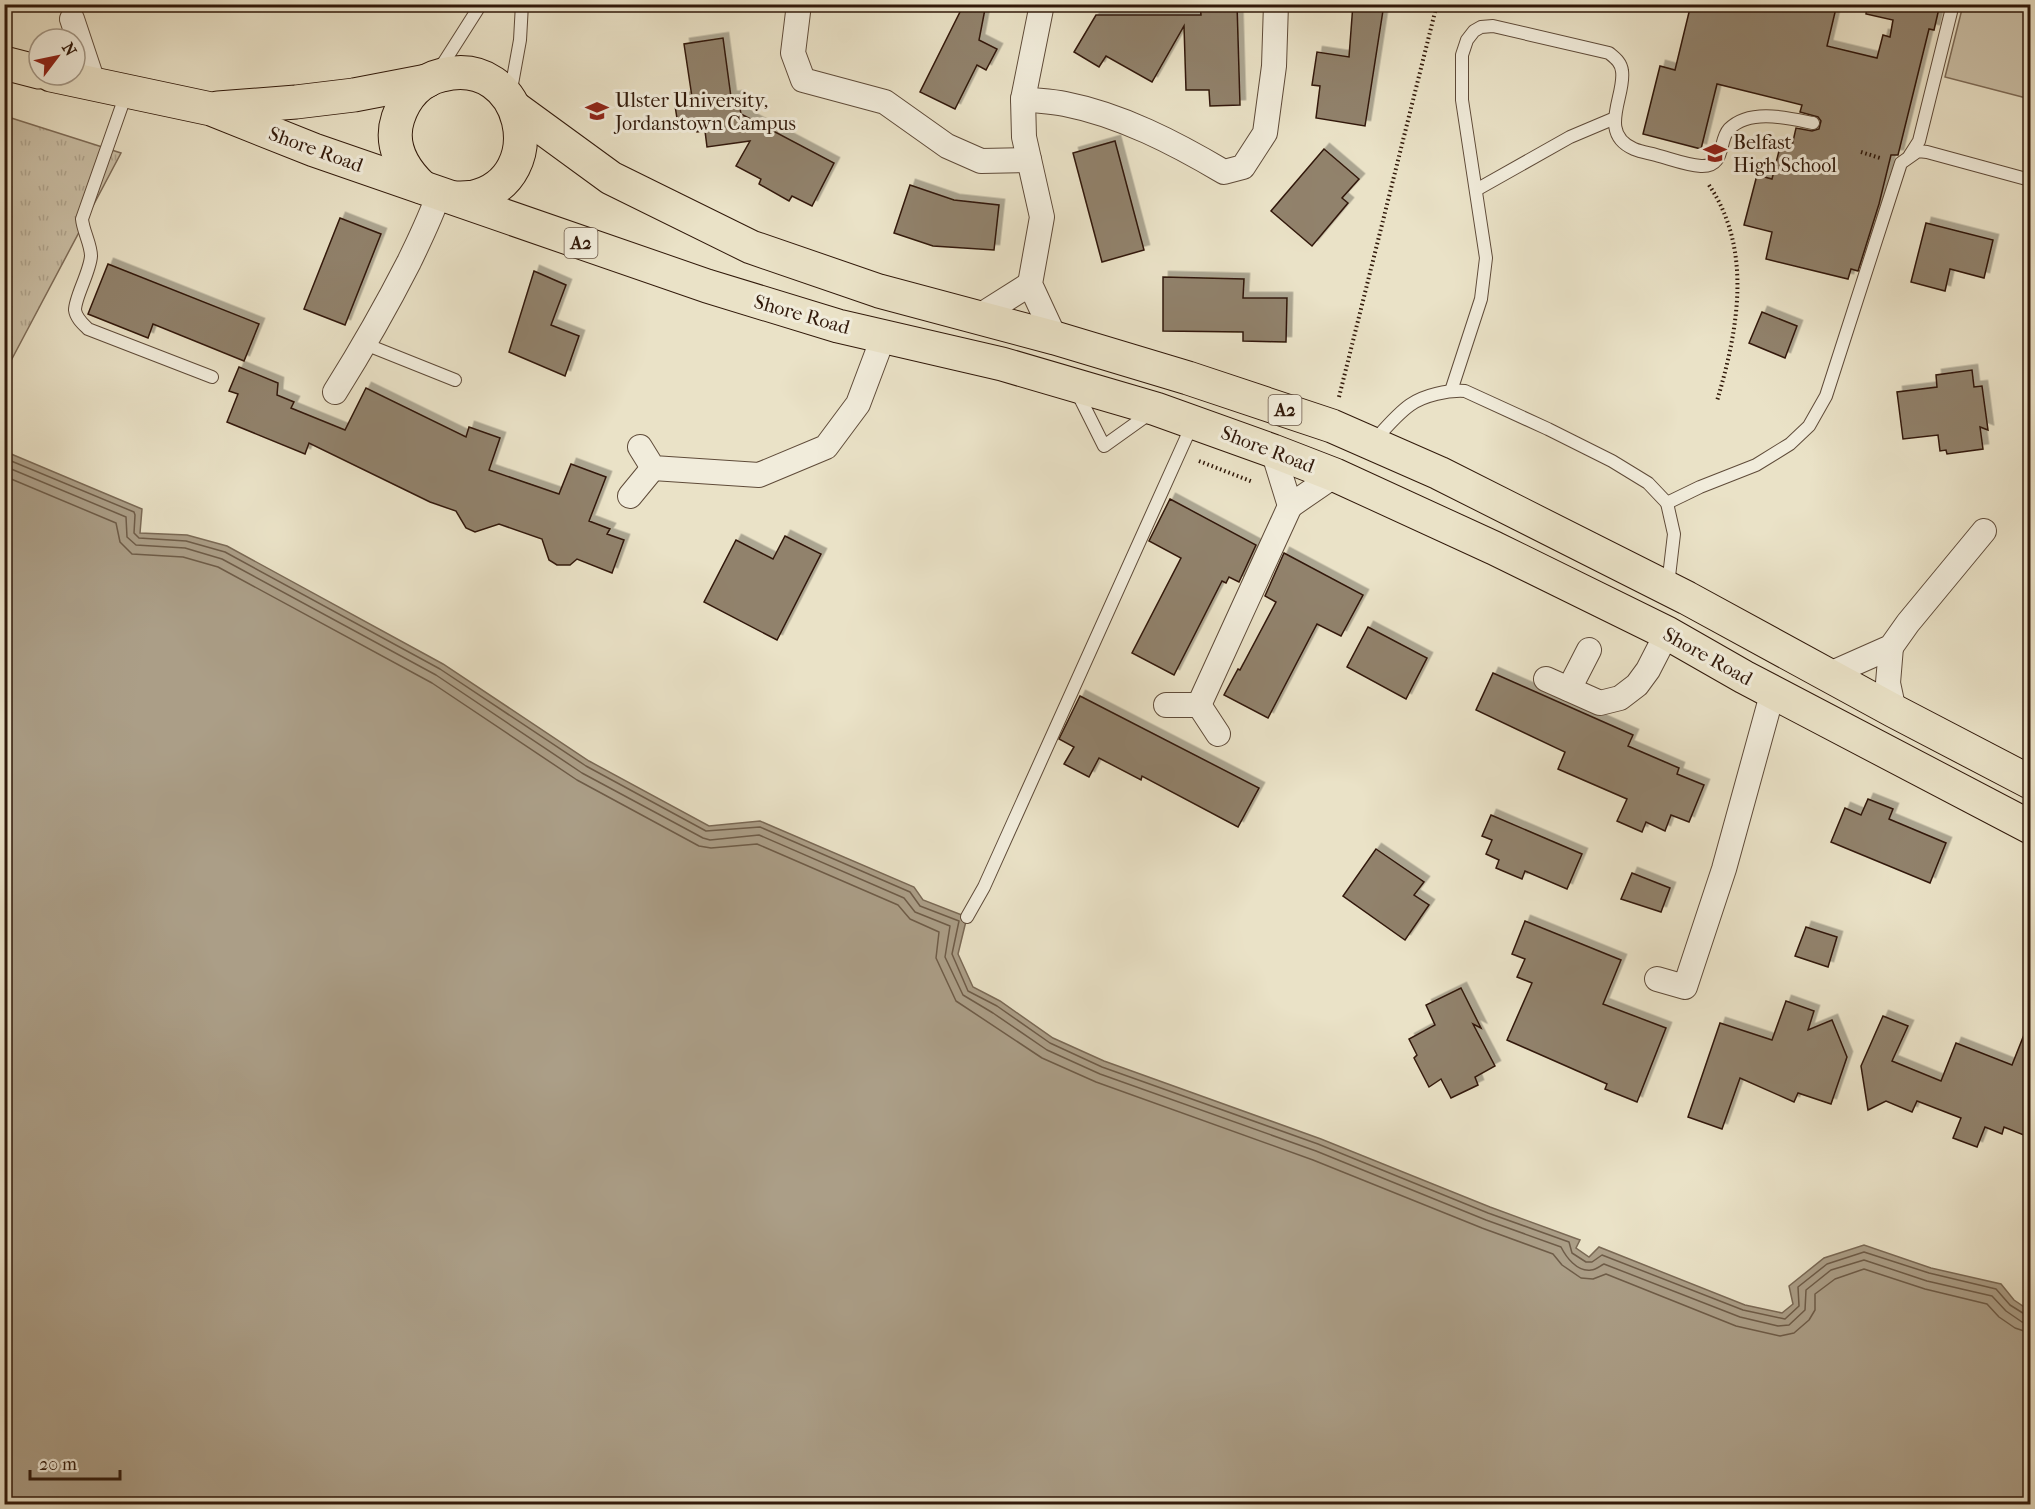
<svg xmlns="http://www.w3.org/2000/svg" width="2035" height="1509" viewBox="0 0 2035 1509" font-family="'IM FELL French Canon',serif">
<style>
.grass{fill:url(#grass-tufts);stroke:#7e6c58;stroke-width:1.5}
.garden{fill:#cbc0a7;stroke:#7e6c58;stroke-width:1.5}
.water{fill:#ab9e87;stroke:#7a6955;stroke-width:1.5}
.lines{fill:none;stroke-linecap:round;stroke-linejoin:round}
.shore{stroke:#6e5c48;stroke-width:1.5}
.building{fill:#91826c;stroke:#31190a;stroke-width:1.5;filter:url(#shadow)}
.service-casing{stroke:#5f4b39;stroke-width:14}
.minor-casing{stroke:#5f4b39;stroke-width:26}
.trunk-casing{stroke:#31190a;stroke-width:35}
.path{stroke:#31190a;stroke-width:4;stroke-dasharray:1.5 3;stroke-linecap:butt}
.service{stroke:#f1ecdb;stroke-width:12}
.minor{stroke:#f1ecdb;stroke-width:24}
.trunk{stroke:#eae2c7;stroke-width:33}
.labels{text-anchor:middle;stroke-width:6;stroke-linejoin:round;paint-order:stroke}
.shield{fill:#f1ecdb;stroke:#6b5849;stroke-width:1.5}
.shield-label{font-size:18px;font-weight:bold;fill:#31190a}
.poi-label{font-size:20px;fill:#31190a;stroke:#f1ecdb;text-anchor:start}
.street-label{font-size:20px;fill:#31190a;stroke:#f1ecdb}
</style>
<defs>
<pattern id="grass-tufts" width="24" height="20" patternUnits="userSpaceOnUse" patternTransform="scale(1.5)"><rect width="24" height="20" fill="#cbc0a7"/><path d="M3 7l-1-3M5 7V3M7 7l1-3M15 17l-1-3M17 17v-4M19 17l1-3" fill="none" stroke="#afa48e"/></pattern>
<filter id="shadow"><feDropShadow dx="5.5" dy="-5.5" stdDeviation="0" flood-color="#0004"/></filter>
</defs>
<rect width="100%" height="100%" fill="#eae2c7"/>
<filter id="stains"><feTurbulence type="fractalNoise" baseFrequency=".00333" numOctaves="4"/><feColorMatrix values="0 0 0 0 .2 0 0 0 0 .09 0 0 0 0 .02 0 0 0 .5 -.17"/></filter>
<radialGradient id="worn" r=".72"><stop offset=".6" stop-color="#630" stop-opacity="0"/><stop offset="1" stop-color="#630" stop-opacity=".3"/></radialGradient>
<path class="grass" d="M 5,116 L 121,153 L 5,372 Z"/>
<path class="garden" d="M 1963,5 L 2030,5 L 2030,99 L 1945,77 Z"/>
<path class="water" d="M 4,451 L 142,509 L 140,533 L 187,535 L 227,546 L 443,664 L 589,761 L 709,826 L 760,821 L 914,887 L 923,900 L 967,917 L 958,954 L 973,987 L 1000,1001 L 1053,1038 L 1104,1061 L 1321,1139 L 1490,1207 L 1580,1240 L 1576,1248 L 1589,1257 L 1599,1247 L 1745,1305 L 1782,1313 L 1793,1304 L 1789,1286 L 1824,1258 L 1864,1245 L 1931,1268 L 2001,1284 L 2014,1300 L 2030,1311 L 2030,1504 L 5,1504 Z"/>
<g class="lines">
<g class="shore">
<path d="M 4,458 L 134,512 L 135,515 L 134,533 L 139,538 L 186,541 L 225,552 L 440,669 L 586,766 L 706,831 L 760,827 L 910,892 L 920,906 L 959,921 L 952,954 L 968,991 L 997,1006 L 1050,1043 L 1102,1067 L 1318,1144 L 1488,1213 L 1569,1242 L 1572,1253 L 1586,1262 L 1592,1262 L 1602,1255 L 1743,1310 L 1785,1319 L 1799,1306 L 1798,1287 L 1827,1264 L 1864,1252 L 1929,1273 L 1996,1289 L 2010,1305 L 2026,1315 L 2030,1316"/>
<path d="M 4,466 L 126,517 L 127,537 L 136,545 L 185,548 L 222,559 L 436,675 L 582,773 L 703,838 L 710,840 L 759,835 L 904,898 L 915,912 L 950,926 L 945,957 L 963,995 L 993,1013 L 1047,1050 L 1100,1074 L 1316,1151 L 1486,1220 L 1561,1247 C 1566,1257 1577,1272 1591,1270 C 1596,1270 1600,1266 1604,1264 L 1740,1317 L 1778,1326 L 1789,1325 L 1805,1310 L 1806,1290 L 1831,1270 L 1864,1260 L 1927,1281 L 1992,1296 L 2006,1311 L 2022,1322 L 2030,1324"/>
<path d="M 4,476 L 116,523 L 120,542 L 132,554 L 183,557 L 218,567 L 432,683 L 577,780 L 699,846 L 711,848 L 757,844 L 898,905 L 910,919 L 939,932 L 936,958 L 956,1001 L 1042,1058 L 1096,1082 L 1313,1160 L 1482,1228 L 1553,1254 L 1562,1265 L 1581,1278 L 1593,1279 L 1606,1274 L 1736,1326 L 1780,1336 L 1794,1333 L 1809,1320 L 1815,1310 L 1815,1294 L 1835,1279 L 1864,1269 L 1925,1289 L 1987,1304 L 1999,1317 L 2015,1328 L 2030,1333"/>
</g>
</g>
<g class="building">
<path d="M 964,4 L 986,4 L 979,40 L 997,49 L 986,70 L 977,65 L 955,109 L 920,92 Z"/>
<path d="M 1200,4 L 1237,4 L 1240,105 L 1210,106 L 1209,90 L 1186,90 L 1184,26 L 1152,82 L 1106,56 L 1099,67 L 1074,52 L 1096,15 L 1201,15 Z"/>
<path d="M 1353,4 L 1384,4 L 1365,126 L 1316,118 L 1320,86 L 1312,85 L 1317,52 L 1349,57 Z"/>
<path d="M 1691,4 L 1837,4 L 1827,46 L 1877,58 L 1883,35 L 1890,37 L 1893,20 L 1866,14 L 1867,4 L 1940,4 L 1934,30 L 1929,29 L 1898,155 L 1891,155 L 1879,204 L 1858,271 L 1851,269 L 1848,279 L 1766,259 L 1772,232 L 1744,225 L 1757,175 L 1772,179 L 1780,147 L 1791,150 L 1796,128 L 1812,131 L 1819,129 L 1821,121 L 1818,117 L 1800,112 L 1802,105 L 1717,84 L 1701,149 L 1643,134 L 1660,66 L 1675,70 Z"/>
<path d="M 723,38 L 731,97 L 738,96 L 741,114 L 834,163 L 812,206 L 792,196 L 789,201 L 759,184 L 761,179 L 736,166 L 750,141 L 707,147 L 705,131 L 697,132 L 696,123 L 678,125 L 674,99 L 692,97 L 684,44 Z"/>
<path d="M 1115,141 L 1144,250 L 1102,262 L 1073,153 Z"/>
<path d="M 1324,149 L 1359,179 L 1342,198 L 1348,203 L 1312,246 L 1271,211 Z"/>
<path d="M 910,185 L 954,200 L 999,205 L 994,250 L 933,246 L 894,233 Z"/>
<path d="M 340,218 L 381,234 L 345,325 L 304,309 Z"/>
<path d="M 1926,223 L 1993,240 L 1984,278 L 1950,269 L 1945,291 L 1911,282 Z"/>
<path d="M 108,264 L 259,324 L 244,361 L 153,324 L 148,338 L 88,314 Z"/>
<path d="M 534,271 L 566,285 L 551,325 L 579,336 L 565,376 L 509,352 Z"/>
<path d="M 1163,277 L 1244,279 L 1243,298 L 1287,298 L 1286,342 L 1243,341 L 1243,332 L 1163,331 Z"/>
<path d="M 1762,312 L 1797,326 L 1785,358 L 1749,343 Z"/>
<path d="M 239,367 L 278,383 L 277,395 L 294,402 L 291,408 L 345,430 L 366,388 L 466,437 L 469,427 L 500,438 L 489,470 L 559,494 L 571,464 L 606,477 L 589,521 L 610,529 L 607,534 L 624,540 L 612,573 L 577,559 L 570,565 L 557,565 L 549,560 L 542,539 L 499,524 L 475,532 L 466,528 L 456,511 L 430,502 L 309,443 L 305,454 L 227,422 L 238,394 L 229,391 Z"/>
<path d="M 1972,370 L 1974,387 L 1982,386 L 1988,430 L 1980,427 L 1983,449 L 1947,454 L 1946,450 L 1940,451 L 1938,435 L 1903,439 L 1897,392 L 1937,387 L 1936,375 Z"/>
<path d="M 1170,499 L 1256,545 L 1239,582 L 1229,577 L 1226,583 L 1222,581 L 1174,675 L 1132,653 L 1181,558 L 1149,541 Z"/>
<path d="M 785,536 L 821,554 L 777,640 L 704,602 L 736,540 L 773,559 Z"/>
<path d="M 1284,553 L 1363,595 L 1341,636 L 1317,624 L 1268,718 L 1224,695 L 1238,669 L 1240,670 L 1276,602 L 1265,596 Z"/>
<path d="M 1368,627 L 1427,658 L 1406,699 L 1347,667 Z"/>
<path d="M 1493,673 L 1633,735 L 1628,746 L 1679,768 L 1677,774 L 1704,785 L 1689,822 L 1671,815 L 1665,831 L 1646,822 L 1642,832 L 1617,821 L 1627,799 L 1558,769 L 1565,752 L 1476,710 Z"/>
<path d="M 1080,696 L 1259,788 L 1238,827 L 1142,776 L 1141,780 L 1099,758 L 1089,777 L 1064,764 L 1074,747 L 1059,739 Z"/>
<path d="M 1868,799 L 1893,809 L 1889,819 L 1946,843 L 1930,883 L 1831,842 L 1845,808 L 1861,815 Z"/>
<path d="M 1491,815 L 1582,854 L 1567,889 L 1525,871 L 1522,879 L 1496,868 L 1499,860 L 1486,854 L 1492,840 L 1482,836 Z"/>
<path d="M 1376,849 L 1424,882 L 1414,895 L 1429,905 L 1405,940 L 1343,896 Z"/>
<path d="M 1632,873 L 1670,888 L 1661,912 L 1621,899 Z"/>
<path d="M 1525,921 L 1621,960 L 1603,1004 L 1666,1028 L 1637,1102 L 1605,1089 L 1607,1084 L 1507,1040 L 1532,983 L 1517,977 L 1525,959 L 1512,954 Z"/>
<path d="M 1806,927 L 1837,937 L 1828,967 L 1795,956 Z"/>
<path d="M 1461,988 L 1481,1028 L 1473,1024 L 1495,1066 L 1475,1077 L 1478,1085 L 1451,1098 L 1441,1079 L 1429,1087 L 1414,1058 L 1417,1055 L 1409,1039 L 1435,1025 L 1426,1005 Z"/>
<path d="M 1786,1001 L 1814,1011 L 1808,1030 L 1832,1020 L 1847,1057 L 1831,1104 L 1798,1093 L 1794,1102 L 1740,1078 L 1722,1129 L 1688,1117 L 1720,1023 L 1772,1040 Z"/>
<path d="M 1883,1016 L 1908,1026 L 1892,1061 L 1941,1081 L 1956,1043 L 2012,1065 L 2029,1022 L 2031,1022 L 2031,1138 L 2004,1127 L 2002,1134 L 1985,1127 L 1977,1147 L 1953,1138 L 1961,1118 L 1917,1101 L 1912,1112 L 1886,1101 L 1868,1110 L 1861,1066 Z"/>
</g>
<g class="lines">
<g class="service-casing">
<g id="service">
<path d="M 439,70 L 481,4"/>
<path d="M 126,94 L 82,219 C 83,231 91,244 91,256 C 90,272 75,297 75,310 C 76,318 83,324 88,329 L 212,377"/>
<path d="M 510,95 L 520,40 L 522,4"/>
<path d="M 1910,155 L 1919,141 L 1953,4"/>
<path d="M 1476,190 L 1570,137 L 1615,118"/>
<path d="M 365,344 L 455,380"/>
<path d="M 1451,391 L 1481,299 L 1486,258 L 1462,100 L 1462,55 L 1467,40 L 1474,31 L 1481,27 L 1493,26 L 1609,53 C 1615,58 1621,62 1622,71 C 1626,95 1597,133 1634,149 C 1641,152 1649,153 1656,155 C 1671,159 1686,165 1701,166 C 1726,167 1718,141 1729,129 C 1750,108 1788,118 1813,123"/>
<path d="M 1077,392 L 1104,446 L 1153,411"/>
<path d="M 1373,442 C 1384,430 1396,415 1410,405 C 1424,395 1448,390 1465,391 L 1548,429 L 1612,461 L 1648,483 L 1667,503"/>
<path d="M 1668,585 L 1674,534 L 1667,503 L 1700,487 L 1756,465 L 1790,444 L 1809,426 L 1826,396 L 1901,163 L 1918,151 L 1927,152 L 2030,180"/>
<path d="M 967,917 L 984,887 L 1192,425"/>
</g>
</g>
<g class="minor-casing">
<g id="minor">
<path d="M 799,4 L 793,53 L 803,80 L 885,102 L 947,146 L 981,161 L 1029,160"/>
<path d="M 1042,4 L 1023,99 L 1024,137 L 1042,217 L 1030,284 L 1055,338"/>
<path d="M 72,19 L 94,85"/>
<path d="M 1023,99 C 1037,101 1051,101 1065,104 C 1121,115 1175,143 1224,172 L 1243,167 L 1265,133 L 1274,66 L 1276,4"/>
<path d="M 978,317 L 1030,284"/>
<path d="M 335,392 C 362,349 386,307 409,262 C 420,239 431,217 439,193"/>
<path d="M 640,447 L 653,468 L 759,475 L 826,447 L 858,404 L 884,335"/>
<path d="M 1273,451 L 1290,506 L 1335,475"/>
<path d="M 630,496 L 653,468"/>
<path d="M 1891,647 L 1888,683 L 1894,711"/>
<path d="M 1830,674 L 1891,647 L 1908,623 L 1984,531"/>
<path d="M 1546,679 L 1600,703 L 1620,698 L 1637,685 L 1648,670 L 1667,633"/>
<path d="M 1569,689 L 1589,650"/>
<path d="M 1166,705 L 1199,705 L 1218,734"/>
<path d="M 1199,705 L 1290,506"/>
<path d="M 1657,979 L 1685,987 L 1724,869 L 1773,691"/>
</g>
</g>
<g class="trunk-casing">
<g id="trunk">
<path d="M 4,63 L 39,72"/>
<path d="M 51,75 L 211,109 L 314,150 L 707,286 L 838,326 L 1002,364 L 1156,409 L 1273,451 L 1335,475 L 1494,548 L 1667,633 L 1744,677 L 2030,827"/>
<path d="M 218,108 L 296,102 L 354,95 L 427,81"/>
<path d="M 515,108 L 611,178 L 751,247 L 879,291 L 1055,338 L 1188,378 L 1332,426 L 1439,473 L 1687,598 L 1894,711 L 2030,782"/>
<path d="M 422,187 C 403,169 389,145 398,118 C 405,97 420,80 442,75 C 525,54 552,178 474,197 C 468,198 461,198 455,198"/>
</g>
</g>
<g class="path">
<path d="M 1861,152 L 1880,158"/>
<path d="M 1709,185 C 1753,250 1738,330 1717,401"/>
<path d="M 1339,397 L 1437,4"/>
<path d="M 1199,461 L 1253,482"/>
</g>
<use href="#service" class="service"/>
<use href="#minor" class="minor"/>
<use href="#trunk" class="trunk"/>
</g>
<defs>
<g id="university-bare" transform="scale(1.8)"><path d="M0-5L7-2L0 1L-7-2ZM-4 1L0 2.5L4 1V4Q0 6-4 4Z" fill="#8f2418" stroke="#f1ecdb" stroke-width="2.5" paint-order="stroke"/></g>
<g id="school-bare" transform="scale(1.8)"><path d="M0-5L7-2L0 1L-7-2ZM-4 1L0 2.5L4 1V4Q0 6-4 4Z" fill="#8f2418" stroke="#f1ecdb" stroke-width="2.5" paint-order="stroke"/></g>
</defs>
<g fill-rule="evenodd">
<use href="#university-bare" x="597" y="111"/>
<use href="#school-bare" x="1715" y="153"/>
</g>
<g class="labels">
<g class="shield">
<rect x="564.5" y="228" width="33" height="30" rx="4.5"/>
<rect x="1268.5" y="395" width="33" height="30" rx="4.5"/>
</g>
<g class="shield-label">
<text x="581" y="249">A2</text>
<text x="1285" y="416">A2</text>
</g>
<g class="poi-label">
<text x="615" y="107">Ulster University,<tspan x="615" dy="23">Jordanstown Campus</tspan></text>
<text x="1733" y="149">Belfast<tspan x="1733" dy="23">High School</tspan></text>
</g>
<g class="street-label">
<text transform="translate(316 149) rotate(20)" y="7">Shore Road</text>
<text transform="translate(802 314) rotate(16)" y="7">Shore Road</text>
<text transform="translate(1268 449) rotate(21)" y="7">Shore Road</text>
<text transform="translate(1708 656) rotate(29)" y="7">Shore Road</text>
</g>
</g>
<rect width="2035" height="1509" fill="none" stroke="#eae2c7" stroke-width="24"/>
<rect x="6" y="6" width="2023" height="1497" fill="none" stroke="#31190a" stroke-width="3"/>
<rect x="12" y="12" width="2011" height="1485" fill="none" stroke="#31190a" stroke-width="1.5"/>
<g transform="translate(57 57) rotate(58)"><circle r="28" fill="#f1ecdb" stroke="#a49887" stroke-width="1.5"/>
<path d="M0-4.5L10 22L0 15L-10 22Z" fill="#8f2418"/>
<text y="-9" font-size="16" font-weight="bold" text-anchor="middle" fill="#31190a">N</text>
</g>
<path d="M30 1470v9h90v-9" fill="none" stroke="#31190a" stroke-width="3"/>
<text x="39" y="1470" font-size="18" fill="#31190a" stroke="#f1ecdb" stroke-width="4.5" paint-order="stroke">20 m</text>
<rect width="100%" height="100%" filter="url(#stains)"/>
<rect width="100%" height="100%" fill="url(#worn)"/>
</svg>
